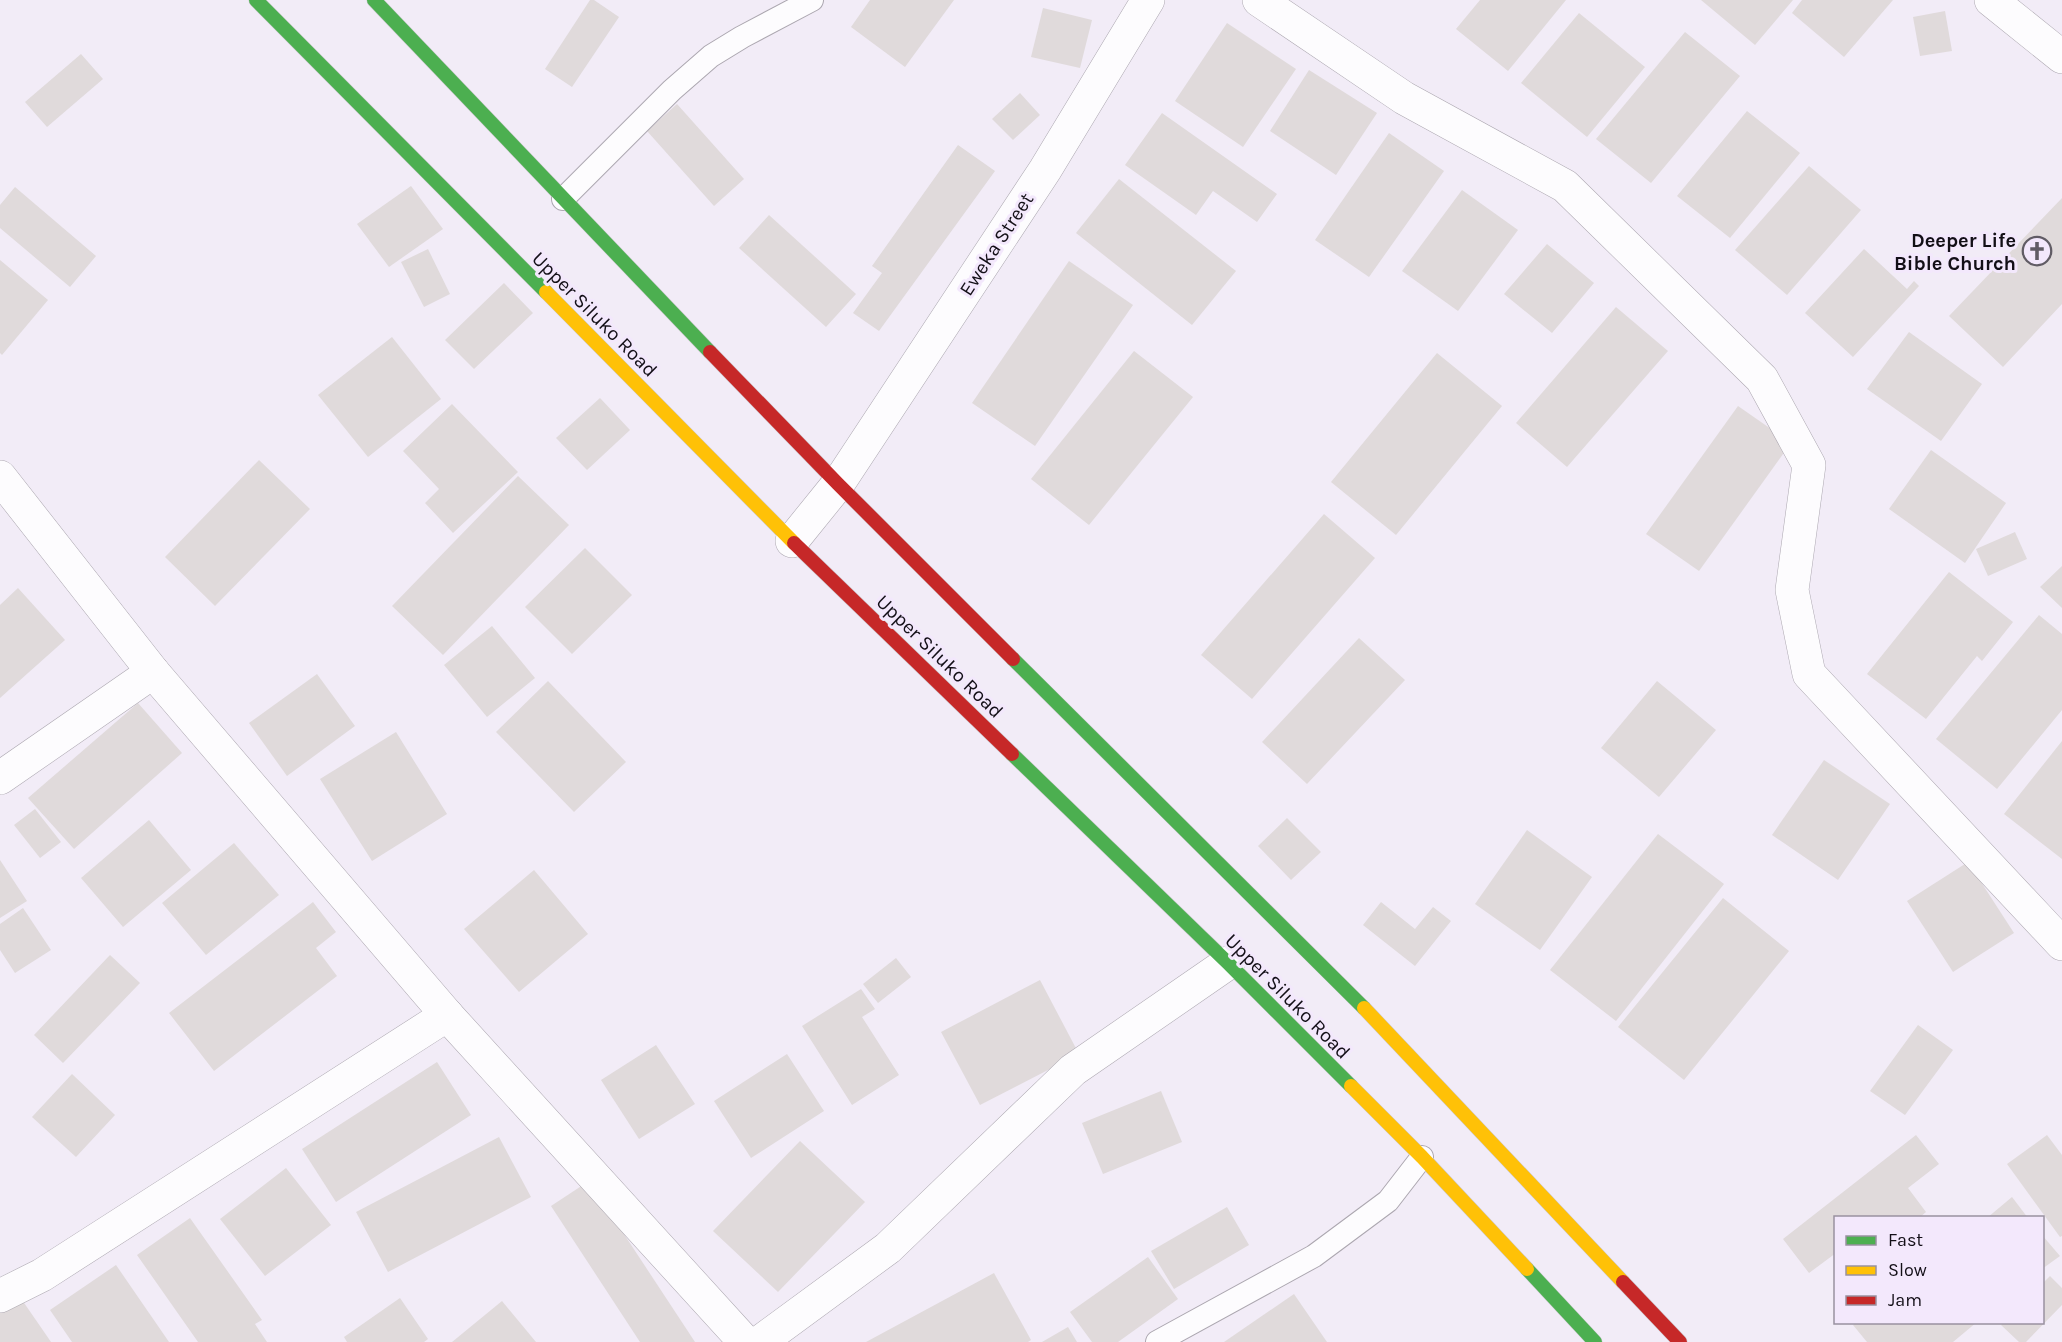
<svg xmlns="http://www.w3.org/2000/svg" width="2062" height="1342" viewBox="0 0 2062 1342" font-family="Karla,sans-serif">
<style>
.building{fill:#e0dadb}
.lines{fill:none;stroke-linecap:round;stroke-linejoin:round}
.lane-casing{stroke:#aca7b0;stroke-width:24}
.street-casing{stroke:#aca7b0;stroke-width:34}
.fast-casing{stroke:#cbc8cd;stroke-width:15}
.slow-casing{stroke:#cbc8cd;stroke-width:15}
.jam-casing{stroke:#cbc8cd;stroke-width:15}
.lane{stroke:#fdfcfe;stroke-width:22}
.street{stroke:#fdfcfe;stroke-width:33}
.fast{stroke:#4caf50;stroke-width:14}
.slow{stroke:#ffc107;stroke-width:14}
.jam{stroke:#c62828;stroke-width:14}
.labels{text-anchor:middle;stroke-width:6;stroke-linejoin:round;paint-order:stroke}
.poi-label{font-size:20px;font-weight:bold;fill:#130f17;stroke:#f3e8fc;text-anchor:end}
.street-label{font-size:20px;fill:#130f17;stroke:#f3e8fc}
</style>
<rect width="100%" height="100%" fill="#f2ecf7"/>
<g class="building">
<path d="M 590,0 L 594,0 L 619,17 L 572,87 L 545,69 Z"/>
<path d="M 870,0 L 954,0 L 905,67 L 851,27 Z"/>
<path d="M 1480,0 L 1566,0 L 1508,71 L 1456,29 Z"/>
<path d="M 1701,0 L 1793,0 L 1755,45 Z"/>
<path d="M 1802,0 L 1893,0 L 1844,57 L 1792,13 Z"/>
<path d="M 1043,8 L 1092,20 L 1080,68 L 1031,57 Z"/>
<path d="M 1945,11 L 1952,51 L 1920,56 L 1913,17 Z"/>
<path d="M 1579,13 L 1645,67 L 1587,137 L 1521,83 Z"/>
<path d="M 1227,23 L 1296,69 L 1243,147 L 1175,101 Z"/>
<path d="M 1685,32 L 1740,76 L 1651,183 L 1596,139 Z"/>
<path d="M 81,54 L 103,79 L 47,127 L 25,102 Z"/>
<path d="M 1309,70 L 1377,113 L 1336,175 L 1270,131 Z"/>
<path d="M 1020,93 L 1040,115 L 1013,140 L 992,119 Z"/>
<path d="M 677,104 L 744,179 L 714,206 L 647,131 Z"/>
<path d="M 1747,111 L 1800,153 L 1730,238 L 1677,196 Z"/>
<path d="M 1162,113 L 1277,194 L 1257,222 L 1213,191 L 1196,215 L 1125,165 Z"/>
<path d="M 1389,133 L 1444,171 L 1369,277 L 1315,240 Z"/>
<path d="M 958,145 L 995,171 L 879,331 L 853,313 L 882,273 L 872,266 Z"/>
<path d="M 1809,166 L 1861,210 L 1787,295 L 1735,250 Z"/>
<path d="M 1119,179 L 1236,271 L 1192,325 L 1076,233 Z"/>
<path d="M 411,186 L 443,229 L 389,267 L 357,224 Z"/>
<path d="M 15,187 L 96,256 L 70,287 L 0,228 L 0,205 Z"/>
<path d="M 1462,190 L 1518,230 L 1458,311 L 1402,271 Z"/>
<path d="M 2062,198 L 2062,304 L 2003,367 L 1949,316 Z"/>
<path d="M 769,215 L 856,294 L 826,327 L 739,248 Z"/>
<path d="M 1547,244 L 1594,283 L 1552,333 L 1504,294 Z"/>
<path d="M 428,249 L 450,294 L 424,307 L 401,262 Z"/>
<path d="M 1864,249 L 1907,289 L 1914,281 L 1919,286 L 1853,357 L 1805,313 Z"/>
<path d="M 0,260 L 48,300 L 2,355 L 0,353 Z"/>
<path d="M 1069,261 L 1133,305 L 1035,446 L 972,403 Z"/>
<path d="M 504,283 L 533,313 L 474,369 L 445,340 Z"/>
<path d="M 1616,307 L 1668,351 L 1567,467 L 1516,423 Z"/>
<path d="M 1909,332 L 1982,384 L 1941,441 L 1867,389 Z"/>
<path d="M 392,337 L 441,399 L 368,457 L 318,395 Z"/>
<path d="M 1134,351 L 1193,397 L 1089,525 L 1031,479 Z"/>
<path d="M 1437,353 L 1502,406 L 1396,535 L 1331,482 Z"/>
<path d="M 600,398 L 630,430 L 587,470 L 556,438 Z"/>
<path d="M 452,404 L 518,472 L 453,533 L 425,503 L 439,489 L 403,451 Z"/>
<path d="M 1738,406 L 1791,443 L 1699,571 L 1646,534 Z"/>
<path d="M 1931,450 L 2006,503 L 1965,563 L 1889,509 Z"/>
<path d="M 259,460 L 310,509 L 215,606 L 165,557 Z"/>
<path d="M 518,476 L 569,525 L 443,655 L 392,606 Z"/>
<path d="M 1324,514 L 1375,558 L 1252,699 L 1201,655 Z"/>
<path d="M 2015,532 L 2027,559 L 1988,576 L 1976,549 Z"/>
<path d="M 585,548 L 632,595 L 572,654 L 525,607 Z"/>
<path d="M 2062,566 L 2062,608 L 2040,587 Z"/>
<path d="M 1949,572 L 2013,622 L 1982,661 L 1977,656 L 1926,719 L 1867,674 Z"/>
<path d="M 18,588 L 65,640 L 0,698 L 0,605 Z"/>
<path d="M 2039,615 L 2062,634 L 2062,710 L 1997,789 L 1936,739 Z"/>
<path d="M 492,626 L 535,678 L 487,717 L 444,665 Z"/>
<path d="M 1359,638 L 1405,680 L 1307,784 L 1262,742 Z"/>
<path d="M 317,674 L 355,726 L 287,776 L 249,723 Z"/>
<path d="M 548,681 L 626,762 L 574,812 L 496,732 Z"/>
<path d="M 1657,681 L 1716,730 L 1659,797 L 1601,748 Z"/>
<path d="M 138,703 L 182,753 L 74,849 L 28,798 Z"/>
<path d="M 396,732 L 447,814 L 372,861 L 320,779 Z"/>
<path d="M 2062,741 L 2062,859 L 2004,814 Z"/>
<path d="M 1824,760 L 1890,804 L 1838,880 L 1772,835 Z"/>
<path d="M 35,809 L 61,842 L 40,858 L 14,825 Z"/>
<path d="M 1287,818 L 1321,852 L 1291,880 L 1258,846 Z"/>
<path d="M 149,820 L 191,870 L 123,927 L 81,878 Z"/>
<path d="M 1527,830 L 1592,877 L 1540,950 L 1475,904 Z"/>
<path d="M 1658,834 L 1724,884 L 1616,1021 L 1550,970 Z"/>
<path d="M 234,843 L 279,895 L 206,955 L 162,903 Z"/>
<path d="M 0,860 L 27,901 L 0,918 Z"/>
<path d="M 1968,862 L 2014,933 L 1953,972 L 1907,901 Z"/>
<path d="M 534,870 L 588,934 L 519,992 L 464,929 Z"/>
<path d="M 1723,898 L 1789,951 L 1684,1080 L 1618,1027 Z"/>
<path d="M 313,902 L 336,932 L 316,948 L 337,976 L 214,1071 L 169,1013 Z"/>
<path d="M 1381,902 L 1415,929 L 1433,907 L 1451,921 L 1415,966 L 1363,925 Z"/>
<path d="M 23,908 L 51,950 L 15,973 L 0,950 L 0,924 Z"/>
<path d="M 110,955 L 140,983 L 63,1063 L 34,1035 Z"/>
<path d="M 896,958 L 911,977 L 878,1003 L 863,984 Z"/>
<path d="M 1040,980 L 1079,1054 L 980,1105 L 941,1032 Z"/>
<path d="M 861,989 L 875,1009 L 862,1017 L 899,1075 L 852,1105 L 802,1026 Z"/>
<path d="M 1918,1025 L 1953,1050 L 1905,1115 L 1870,1091 Z"/>
<path d="M 656,1045 L 695,1104 L 639,1139 L 601,1080 Z"/>
<path d="M 787,1054 L 824,1111 L 751,1158 L 714,1101 Z"/>
<path d="M 437,1062 L 471,1115 L 336,1202 L 302,1149 Z"/>
<path d="M 72,1074 L 115,1115 L 76,1157 L 32,1117 Z"/>
<path d="M 1161,1091 L 1182,1142 L 1103,1174 L 1082,1123 Z"/>
<path d="M 1916,1135 L 1939,1164 L 1908,1188 L 1926,1212 L 1919,1218 L 1836,1218 L 1836,1253 L 1809,1273 L 1783,1239 Z"/>
<path d="M 2047,1135 L 2062,1155 L 2062,1236 L 2060,1237 L 2007,1164 Z"/>
<path d="M 499,1137 L 531,1197 L 388,1272 L 356,1212 Z"/>
<path d="M 800,1141 L 865,1202 L 778,1292 L 713,1231 Z"/>
<path d="M 286,1168 L 331,1225 L 265,1276 L 220,1219 Z"/>
<path d="M 589,1181 L 695,1342 L 640,1342 L 551,1206 Z"/>
<path d="M 2012,1197 L 2028,1218 L 1987,1218 Z"/>
<path d="M 1227,1207 L 1249,1245 L 1174,1289 L 1151,1251 Z"/>
<path d="M 190,1218 L 262,1320 L 255,1324 L 267,1342 L 198,1342 L 137,1255 Z"/>
<path d="M 2042,1235 L 2060,1256 L 2042,1269 Z"/>
<path d="M 1148,1257 L 1178,1299 L 1118,1342 L 1092,1342 L 1070,1312 Z"/>
<path d="M 116,1265 L 169,1342 L 72,1342 L 50,1310 Z"/>
<path d="M 994,1273 L 1031,1340 L 1028,1342 L 866,1342 Z"/>
<path d="M 2050,1276 L 2062,1288 L 2062,1305 L 2026,1342 L 2019,1342 L 2001,1325 L 2004,1322 L 2042,1322 L 2042,1284 Z"/>
<path d="M 1294,1294 L 1327,1342 L 1224,1342 Z"/>
<path d="M 20,1297 L 51,1342 L 0,1342 L 0,1311 Z"/>
<path d="M 400,1298 L 428,1339 L 424,1342 L 347,1342 L 344,1337 Z"/>
<path d="M 502,1301 L 536,1342 L 452,1342 Z"/>
<path d="M 1857,1322 L 1977,1322 L 1953,1342 L 1867,1342 L 1853,1325 Z"/>
<path d="M 1068,1327 L 1077,1342 L 1042,1342 Z"/>
</g>
<g class="lines">
<g class="lane-casing">
<g id="lane">
<path d="M 563,199 L 672,90 L 711,56 L 742,37 L 812,0"/>
<path d="M 1157,1342 L 1314,1256 L 1388,1201 L 1422,1157"/>
</g>
</g>
<g class="street-casing">
<g id="street">
<path d="M 1259,0 L 1404,98 L 1565,186 L 1762,379 L 1809,465 L 1792,590 L 1809,674 L 2062,944"/>
<path d="M 1991,0 L 2062,57"/>
<path d="M 0,477 L 153,672 L 447,1015 L 745,1342"/>
<path d="M 792,541 L 838,484 L 1045,170 L 1148,0"/>
<path d="M 0,778 L 153,672"/>
<path d="M 0,1296 L 42,1275 L 447,1015"/>
<path d="M 760,1342 L 888,1248 L 1073,1070 L 1228,963"/>
</g>
</g>
<g class="fast-casing">
<g id="fast">
<path d="M 256,0 L 546,292"/>
<path d="M 374,0 L 710,352"/>
<path d="M 1013,659 L 1364,1008"/>
<path d="M 1012,754 L 1228,963 L 1351,1086"/>
<path d="M 1527,1269 L 1595,1342"/>
</g>
</g>
<g class="slow-casing">
<g id="slow">
<path d="M 546,292 L 794,543"/>
<path d="M 1364,1008 L 1623,1282"/>
<path d="M 1351,1086 L 1422,1157 L 1527,1269"/>
</g>
</g>
<g class="jam-casing">
<g id="jam">
<path d="M 710,352 L 838,484 L 1013,659"/>
<path d="M 794,543 L 1012,754"/>
<path d="M 1623,1282 L 1680,1342"/>
</g>
</g>
<use href="#lane" class="lane"/>
<use href="#street" class="street"/>
<use href="#fast" class="fast"/>
<use href="#slow" class="slow"/>
<use href="#jam" class="jam"/>
</g>
<defs>
<g id="church-ring" transform="scale(1.5)"><circle r="9.5" fill="#f3e8fc" stroke="#615c65" stroke-width="1.5"/><path d="M-1.2-6h2.4v3.5h3.3v2.4h-3.3V6h-2.4V-.1h-3.3v-2.4h3.3Z" fill="#615c65"/></g>
</defs>
<g fill-rule="evenodd">
<use href="#church-ring" x="2037" y="251"/>
</g>
<g class="labels">
<g class="poi-label">
<text x="2016" y="247">Deeper Life<tspan x="2016" dy="23">Bible Church</tspan></text>
</g>
<g class="street-label">
<text transform="translate(996 244) rotate(-57)" y="7">Eweka Street</text>
<text transform="translate(595 314) rotate(45)" y="7">Upper Siluko Road</text>
<text transform="translate(940 656) rotate(44)" y="7">Upper Siluko Road</text>
<text transform="translate(1288 996) rotate(45)" y="7">Upper Siluko Road</text>
</g>
</g>
<rect x="1834" y="1216" width="210" height="108" fill="#f3e8fc" stroke="#9991a0" stroke-width="1.5"/>
<rect x="1846" y="1236" width="30" height="9" fill="#4caf50" stroke="#9991a0" stroke-width="1.5"/>
<text x="1888" y="1246" font-size="18" fill="#130f17">Fast</text>
<rect x="1846" y="1266" width="30" height="9" fill="#ffc107" stroke="#9991a0" stroke-width="1.5"/>
<text x="1888" y="1276" font-size="18" fill="#130f17">Slow</text>
<rect x="1846" y="1296" width="30" height="9" fill="#c62828" stroke="#9991a0" stroke-width="1.5"/>
<text x="1888" y="1306" font-size="18" fill="#130f17">Jam</text>
</svg>
